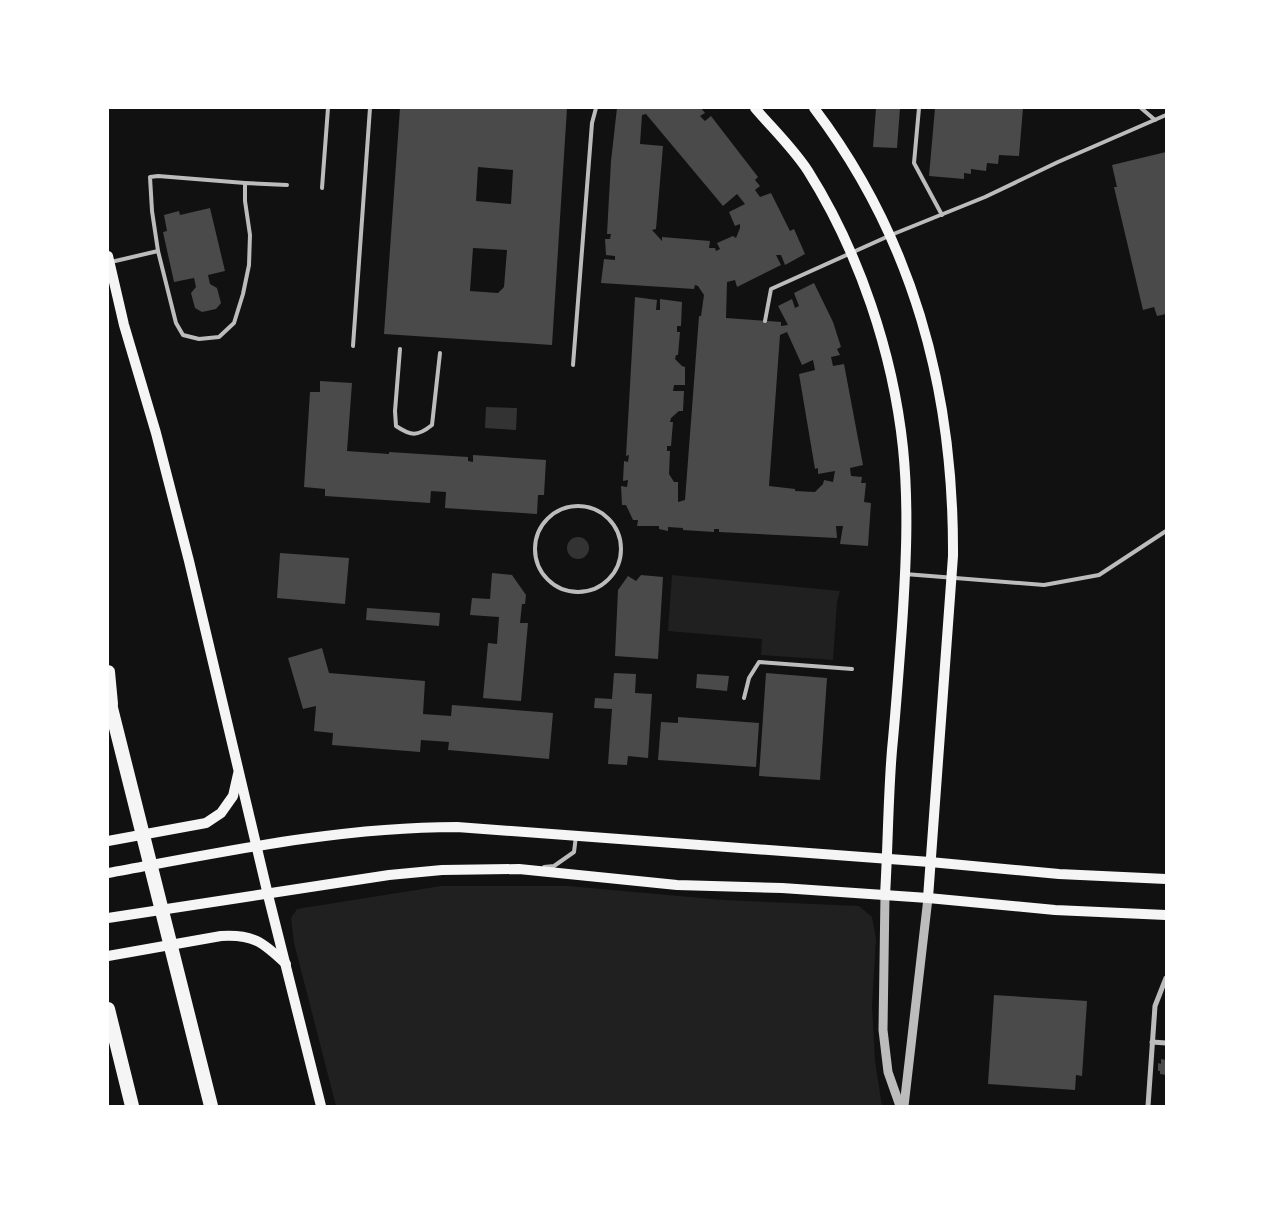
<svg xmlns="http://www.w3.org/2000/svg" width="1274" height="1214" viewBox="0 0 1274 1214" font-family="Roboto,sans-serif">
<style>
.green{fill:#202020}
.water{fill:#333}
.building{fill:#4a4a4a;fill-rule:evenodd}
.lines{fill:none;stroke-linecap:round;stroke-linejoin:round}
.service{stroke:#bcbcbc;stroke-width:4}
.minor{stroke:#bcbcbc;stroke-width:5}
.tertiary{stroke:#bcbcbc;stroke-width:9}
.secondary{stroke:#f5f5f5;stroke-width:10}
.motorway{stroke:#f5f5f5;stroke-width:14}
</style>
<rect width="100%" height="100%" fill="#111"/>
<g class="green">
<path d="M 672,575 L 840,591 L 837,602 L 833,660 L 761,655 L 762,639 L 668,631 Z"/>
<path d="M 441,886 L 568,886 L 723,900 L 859,906 L 872,917 L 876,939 L 872,1005 L 875,1061 L 882,1106 L 336,1106 L 294,943 L 291,918 L 297,909 Z"/>
</g>
<g class="water">
<path d="M 486,407 L 517,408 L 516,430 L 485,428 Z"/>
<circle cx="578" cy="548" r="11"/>
</g>
<g class="building">
<path d="M 400,108 L 567,108 L 552,345 L 384,334 ZM 478,167 L 513,170 L 511,204 L 476,201 ZM 473,248 L 507,250 L 504,287 L 498,293 L 470,291 Z"/>
<path d="M 617,108 L 701,108 L 705,113 L 700,116 L 705,121 L 711,116 L 758,177 L 755,180 L 760,186 L 755,190 L 760,197 L 771,193 L 790,231 L 794,229 L 805,254 L 785,265 L 781,255 L 776,255 L 781,265 L 737,287 L 735,280 L 727,282 L 726,318 L 781,322 L 781,326 L 788,325 L 778,306 L 792,299 L 795,308 L 799,306 L 794,293 L 814,283 L 833,322 L 841,347 L 837,349 L 840,355 L 831,357 L 833,366 L 844,364 L 863,465 L 850,468 L 851,476 L 862,477 L 861,483 L 866,483 L 864,502 L 871,503 L 868,546 L 840,544 L 843,526 L 836,526 L 837,538 L 719,532 L 719,529 L 714,529 L 714,532 L 683,530 L 683,528 L 668,527 L 668,531 L 659,529 L 659,526 L 637,526 L 638,520 L 633,520 L 626,505 L 622,505 L 621,486 L 627,487 L 628,480 L 623,481 L 624,461 L 628,462 L 629,455 L 626,456 L 635,297 L 657,300 L 656,310 L 660,310 L 660,299 L 682,302 L 681,326 L 677,326 L 677,332 L 680,332 L 678,355 L 676,355 L 675,359 L 682,366 L 685,367 L 685,385 L 674,385 L 673,391 L 684,391 L 683,411 L 679,411 L 671,418 L 670,422 L 673,422 L 671,446 L 667,446 L 667,451 L 670,451 L 669,474 L 674,482 L 678,482 L 678,502 L 685,500 L 699,316 L 701,316 L 704,295 L 698,286 L 695,285 L 694,289 L 601,283 L 604,259 L 615,260 L 615,256 L 606,255 L 605,239 L 610,239 L 611,234 L 607,234 L 611,161 ZM 646,114 L 723,206 L 737,194 L 745,204 L 729,212 L 735,226 L 740,224 L 740,228 L 736,238 L 733,236 L 717,243 L 720,249 L 716,251 L 715,248 L 709,248 L 710,241 L 662,237 L 662,241 L 652,230 L 656,229 L 663,146 L 640,144 L 642,115 ZM 787,332 L 802,365 L 813,360 L 815,370 L 799,374 L 815,469 L 818,468 L 818,474 L 835,471 L 833,482 L 824,480 L 823,484 L 815,492 L 795,491 L 795,489 L 769,486 L 780,335 Z"/>
<path d="M 876,108 L 900,108 L 897,148 L 873,147 Z"/>
<path d="M 935,108 L 1023,108 L 1019,156 L 999,155 L 998,164 L 987,163 L 986,171 L 971,169 L 971,174 L 964,173 L 964,179 L 929,176 Z"/>
<path d="M 1166,152 L 1166,314 L 1157,316 L 1154,307 L 1143,310 L 1114,187 L 1117,187 L 1112,165 Z"/>
<path d="M 210,208 L 225,271 L 208,275 L 210,284 L 217,288 L 221,303 L 216,309 L 202,312 L 195,308 L 191,293 L 196,287 L 194,278 L 174,282 L 163,232 L 167,231 L 164,215 L 179,211 L 180,215 Z"/>
<path d="M 320,381 L 352,383 L 347,451 L 389,454 L 389,452 L 468,457 L 468,461 L 473,462 L 473,455 L 546,460 L 544,495 L 538,495 L 537,514 L 445,508 L 446,492 L 431,491 L 430,503 L 325,496 L 325,489 L 304,487 L 310,392 L 320,392 Z"/>
<path d="M 280,553 L 349,558 L 345,604 L 277,598 Z"/>
<path d="M 492,573 L 512,575 L 526,595 L 525,604 L 522,604 L 520,623 L 528,623 L 521,701 L 483,698 L 488,643 L 497,644 L 499,617 L 470,615 L 472,598 L 490,599 Z"/>
<path d="M 641,575 L 663,577 L 658,659 L 615,656 L 618,590 L 628,576 L 636,581 Z"/>
<path d="M 367,608 L 440,613 L 439,626 L 366,620 Z"/>
<path d="M 322,648 L 329,673 L 425,681 L 423,714 L 451,716 L 452,705 L 553,713 L 549,759 L 448,750 L 449,742 L 421,740 L 420,752 L 332,745 L 333,733 L 314,731 L 316,706 L 303,709 L 288,658 Z"/>
<path d="M 614,673 L 636,674 L 635,693 L 652,694 L 648,758 L 628,756 L 627,765 L 608,764 L 612,709 L 594,708 L 595,698 L 612,699 Z"/>
<path d="M 766,673 L 827,678 L 820,780 L 759,776 Z"/>
<path d="M 697,674 L 729,676 L 727,691 L 696,688 Z"/>
<path d="M 678,717 L 759,723 L 756,767 L 658,760 L 661,722 L 678,723 Z"/>
<path d="M 994,995 L 1087,1001 L 1082,1076 L 1076,1075 L 1075,1090 L 988,1084 Z"/>
<path d="M 1161,1059 L 1166,1060 L 1166,1075 L 1160,1074 L 1160,1071 L 1158,1071 L 1158,1063 L 1161,1064 Z"/>
</g>
<g class="lines">
<g class="service">
<path d="M 919,108 L 914,163 L 942,215"/>
<path d="M 1141,108 L 1155,120"/>
<path d="M 322,188 L 328,108"/>
<path d="M 158,251 L 152,211 L 150,177 L 158,176 L 245,183"/>
<path d="M 111,262 L 158,251 L 176,323 L 183,335 L 199,339 L 219,337 L 234,323 L 243,294 L 249,265 L 250,235 L 245,201 L 245,183 L 287,185"/>
<path d="M 765,321 L 771,289 L 891,235 L 985,197 L 1058,162 L 1166,115"/>
<path d="M 353,346 L 370,108"/>
<path d="M 400,349 L 395,411 L 396,426 C 411,436 417,437 432,425 L 440,353"/>
<path d="M 573,365 L 592,123 L 596,108"/>
<circle cx="578" cy="549" r="43"/>
<path d="M 905,574 L 1044,585 L 1099,575 L 1166,531"/>
<path d="M 744,698 L 749,678 L 759,662 L 852,669"/>
<path d="M 544,867 L 554,866 L 574,852 L 576,836"/>
</g>
<g class="minor">
<path d="M 1152,1042 L 1166,1043"/>
<path d="M 1148,1106 L 1155,1006 L 1166,978"/>
</g>
<g class="tertiary">
<path d="M 885,895 L 883,1030 L 888,1072 L 900,1106"/>
<path d="M 904,1106 L 928,898"/>
</g>
<g class="secondary">
<path d="M 755,108 C 772,128 793,148 808,171 C 859,252 893,353 903,448 C 909,507 906,566 902,626 C 899,667 896,709 892,750 C 888,798 888,847 885,895"/>
<path d="M 814,108 C 914,240 954,391 953,556 L 928,898"/>
<path d="M 108,256 L 124,325 L 156,433 L 189,561 L 268,895 L 321,1106"/>
<path d="M 108,841 L 206,823 L 221,813 L 233,796 L 238,774"/>
<path d="M 108,873 C 223,852 339,827 457,827 L 930,862 L 1059,874 L 1166,879"/>
<path d="M 108,918 L 389,875 L 442,870 L 519,869 L 677,885 L 782,888 L 928,898 L 1055,910 L 1166,915"/>
<path d="M 108,956 L 221,936 C 253,934 263,942 286,964"/>
</g>
<g class="motorway">
<path d="M 108,672 L 111,704"/>
<path d="M 108,696 L 211,1106"/>
<path d="M 108,1009 L 132,1106"/>
</g>
</g>
<rect width="1274" height="1214" fill="none" stroke="#ffffff" stroke-width="218"/>
</svg>
